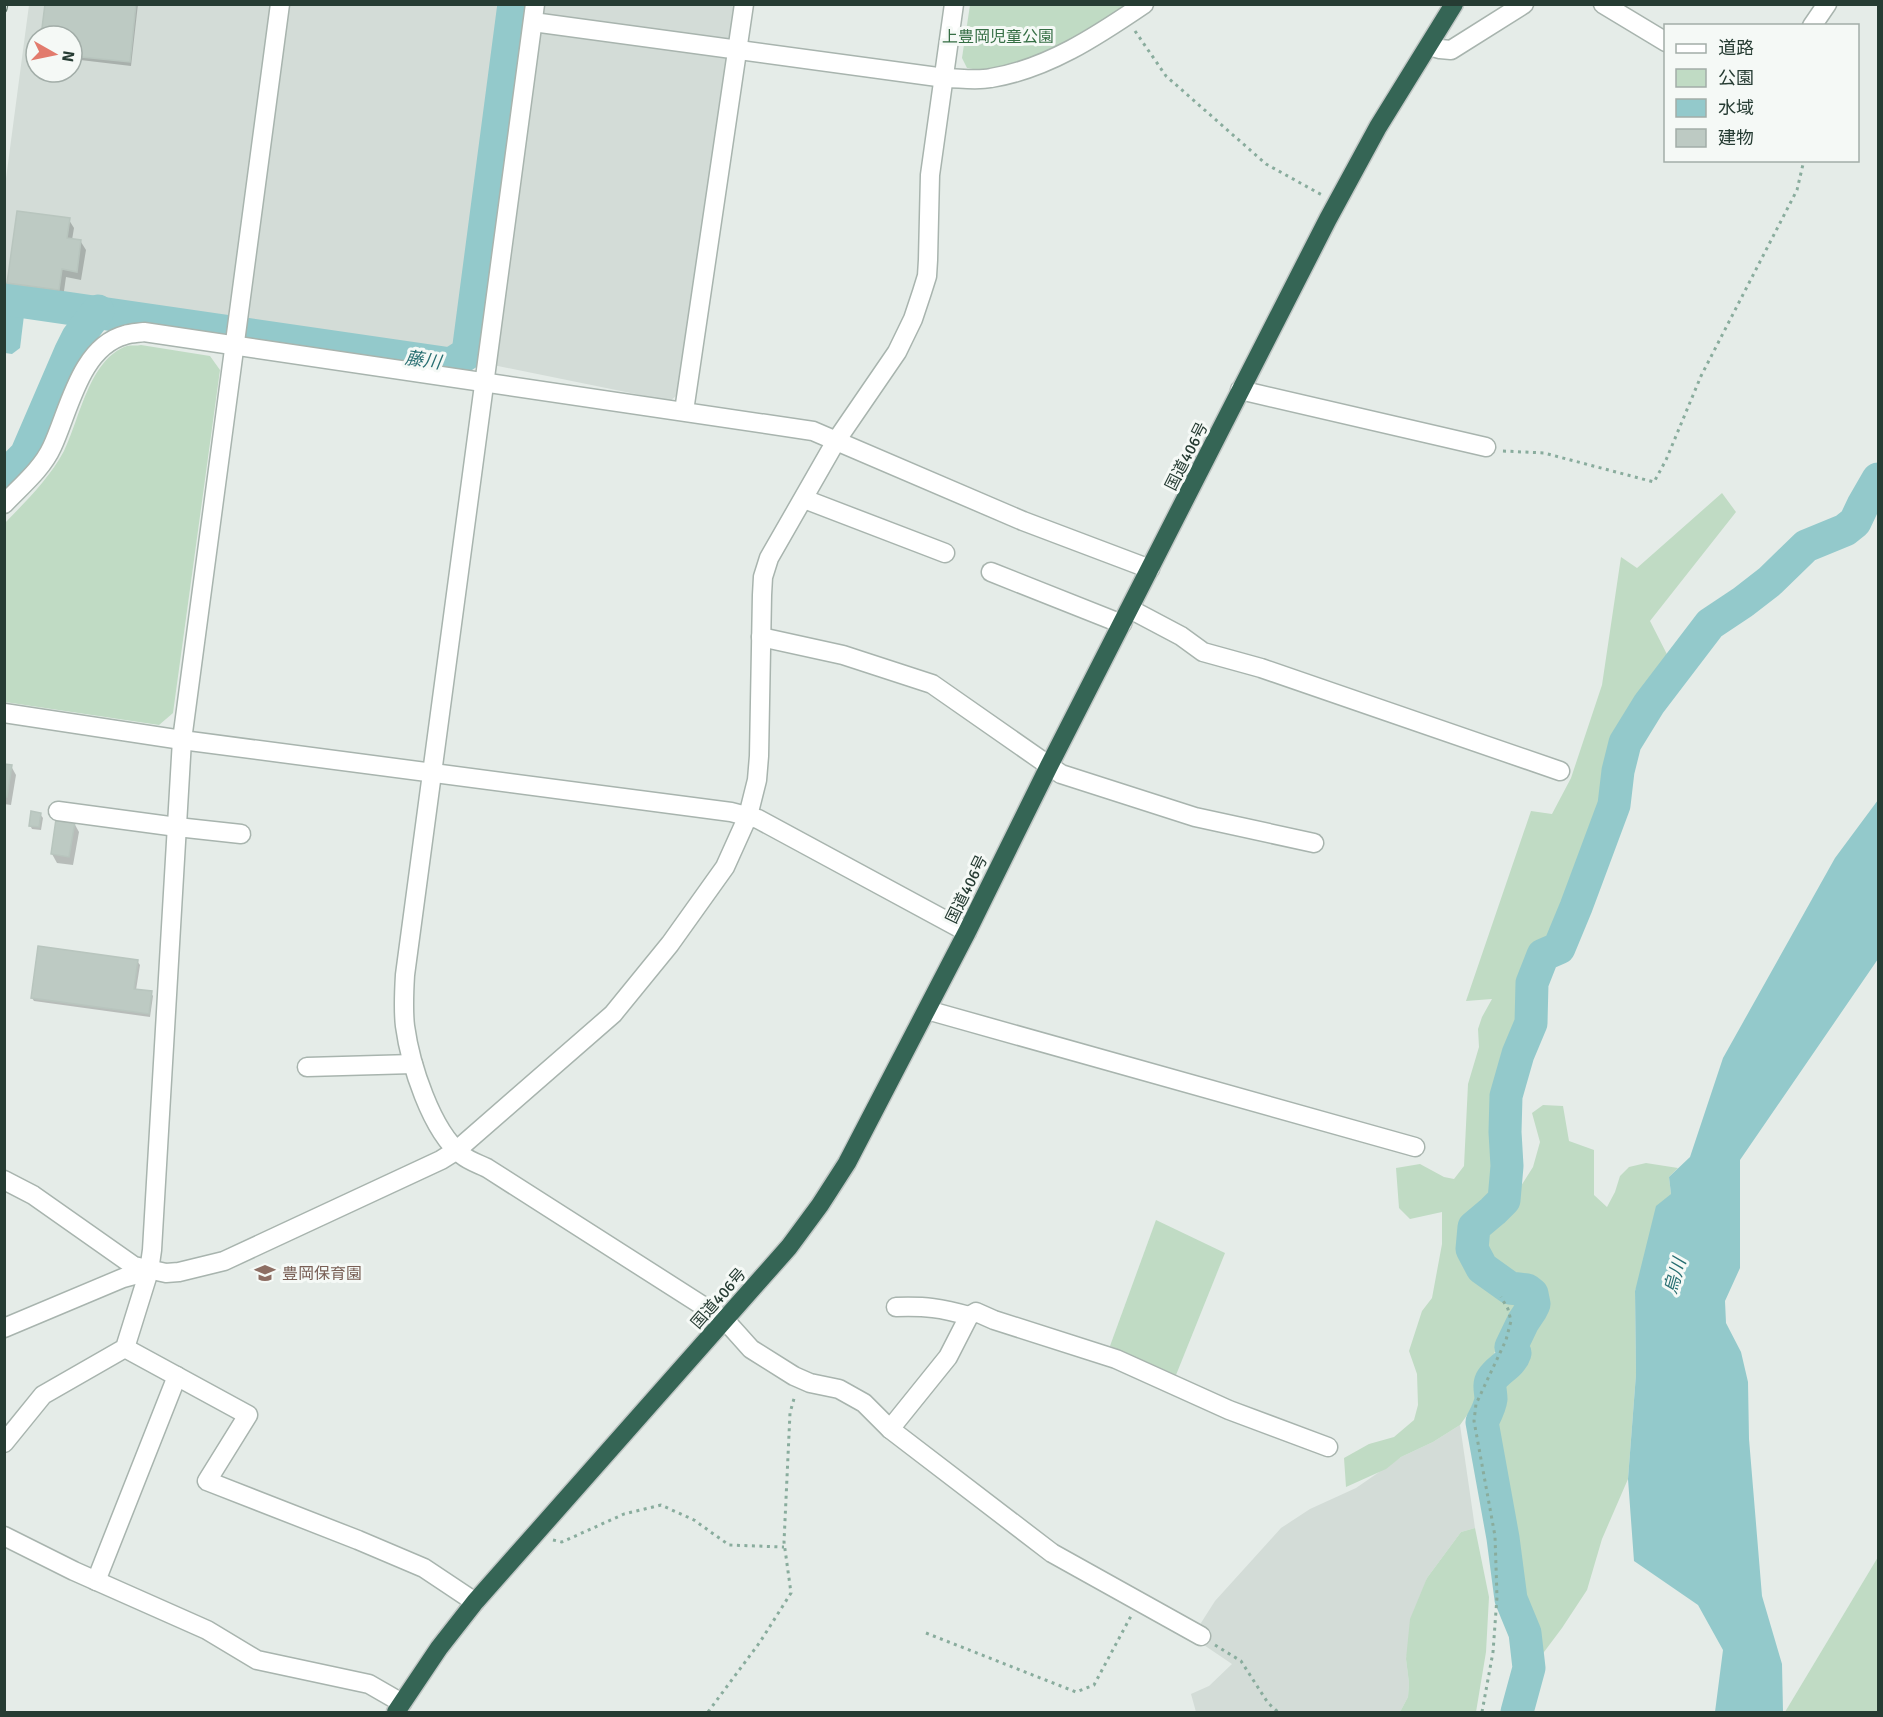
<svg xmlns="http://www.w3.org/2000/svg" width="1883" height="1717" viewBox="0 0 1883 1717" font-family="Signika,'Noto Sans JP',sans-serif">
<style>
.built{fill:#d3dcd7;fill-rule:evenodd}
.green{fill:#c0dbc4}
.water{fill:#93c9cb}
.shadow{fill:#0003}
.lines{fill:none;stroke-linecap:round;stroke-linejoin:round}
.river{stroke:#93c9cb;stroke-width:33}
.building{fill:#bdcac3;stroke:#b8c5be;stroke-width:1.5}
.minor-casing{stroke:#a8b4ae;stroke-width:21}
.highway-casing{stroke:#c2c8c6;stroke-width:21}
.path{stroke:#89ac9d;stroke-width:3;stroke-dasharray:3 4.5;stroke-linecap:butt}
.minor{stroke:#fff;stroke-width:18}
.highway{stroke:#356555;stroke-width:18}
.rail-casing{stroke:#61776e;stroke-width:7}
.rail{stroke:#f5f9f6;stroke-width:4.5;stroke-dasharray:14;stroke-linecap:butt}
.labels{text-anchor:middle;stroke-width:6;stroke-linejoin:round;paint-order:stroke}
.park-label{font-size:16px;fill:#356e44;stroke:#f5f9f6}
.street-label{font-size:16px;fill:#263c33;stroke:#f5f9f6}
.education-label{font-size:16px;fill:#785e54;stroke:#f5f9f6;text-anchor:start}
.water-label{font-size:18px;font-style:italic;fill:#276e71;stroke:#f5f9f6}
</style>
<rect width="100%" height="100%" fill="#e5ece8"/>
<g class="built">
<path d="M 29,5 L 736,5 L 681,392 L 670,401 L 454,357 L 225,321 L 5,293 L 5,186 ZM 36,36 L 72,36 L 72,72 L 36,72 Z"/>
<path d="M 1460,1425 L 1475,1528 L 1461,1532 L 1427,1578 L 1406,1659 L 1409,1683 L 1408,1697 L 1400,1712 L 1196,1712 L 1191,1694 L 1209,1686 L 1232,1664 L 1192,1637 L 1215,1601 L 1281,1528 L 1310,1509 L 1356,1488 L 1401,1457 L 1433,1442 Z"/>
</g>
<g class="green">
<path d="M 970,5 L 1127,5 L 1077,38 L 1041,56 L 991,72 L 967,68 L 962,58 Z"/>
<path d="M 141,345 L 210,356 L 220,370 L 173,713 L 159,725 L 5,702 L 5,523 C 26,501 49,479 64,451 C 80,419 89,359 127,346 C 131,345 137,346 141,345 Z"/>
<path d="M 1722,493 L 1736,512 L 1650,621 L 1675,670 L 1649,704 L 1625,743 L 1618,771 L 1614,805 L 1576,907 L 1559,948 L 1543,956 L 1532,983 L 1531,1023 L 1518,1054 L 1506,1096 L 1505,1132 L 1507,1166 L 1505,1199 L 1516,1194 L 1533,1167 L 1540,1142 L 1532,1113 L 1543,1105 L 1563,1106 L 1569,1141 L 1594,1150 L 1594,1195 L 1607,1207 L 1615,1192 L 1620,1176 L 1629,1167 L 1646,1163 L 1678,1168 L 1669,1177 L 1671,1194 L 1635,1291 L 1636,1374 L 1628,1479 L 1602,1539 L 1587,1590 L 1562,1628 L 1532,1668 L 1529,1633 L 1516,1597 L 1508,1538 L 1488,1424 L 1495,1395 L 1492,1386 L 1495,1380 L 1515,1362 L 1518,1354 L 1516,1347 L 1526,1323 L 1538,1304 L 1535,1292 L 1529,1287 C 1512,1287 1498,1275 1484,1267 L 1480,1257 L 1479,1270 L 1508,1292 L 1523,1293 L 1529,1296 L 1531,1304 L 1528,1311 L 1496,1349 L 1470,1411 L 1460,1425 L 1433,1442 L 1401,1457 L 1386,1469 L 1346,1487 L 1344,1458 L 1369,1444 L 1394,1437 L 1414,1420 L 1418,1405 L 1417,1374 L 1409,1351 L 1422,1311 L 1432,1298 L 1442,1244 L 1442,1212 L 1410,1219 L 1399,1208 L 1396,1168 L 1420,1164 L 1444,1177 L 1454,1179 L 1464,1166 L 1468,1084 L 1479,1047 L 1478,1029 L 1482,1017 L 1492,999 L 1466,1001 L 1531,811 L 1552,814 L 1571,778 L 1602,685 L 1621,557 L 1637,568 Z"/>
<path d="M 1156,1220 L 1225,1253 L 1176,1375 L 1110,1346 Z"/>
<path d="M 1475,1528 L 1489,1597 L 1486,1652 L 1476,1712 L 1400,1712 L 1408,1697 L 1409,1683 L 1406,1659 L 1410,1619 L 1427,1578 L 1461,1532 Z"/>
<path d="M 1878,1557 L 1878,1712 L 1785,1712 Z"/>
</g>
<g class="water">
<path d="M 4,304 L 25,307 L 20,348 L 12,354 L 5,353 Z"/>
<path d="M 1878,800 L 1878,959 L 1740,1160 L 1740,1268 L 1725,1301 L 1726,1323 L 1741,1352 L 1748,1382 L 1749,1439 L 1762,1596 L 1782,1664 L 1783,1712 L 1715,1712 L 1723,1650 L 1698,1605 L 1634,1561 L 1628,1479 L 1636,1374 L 1635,1291 L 1656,1206 L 1671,1194 L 1669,1177 L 1690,1157 L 1723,1058 L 1835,858 Z"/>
</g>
<g class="shadow">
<path d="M 46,4 L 138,4 L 131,66 L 72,59 L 72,36 L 43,36 Z"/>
<path d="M 69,220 L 74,228 L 72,240 L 81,242 L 86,250 L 81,280 L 66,277 L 63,298 L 14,291 L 9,283 Z"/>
<path d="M 4,765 L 11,766 L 16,775 L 11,805 L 4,804 Z"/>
<path d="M 40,814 L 43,818 L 41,830 L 32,829 L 30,825 Z"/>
<path d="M 74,823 L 79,832 L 73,865 L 57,863 L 52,854 Z"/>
<path d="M 137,961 L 140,965 L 136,990 L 151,993 L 153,996 L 150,1017 L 34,1001 L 32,998 Z"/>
</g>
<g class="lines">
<g class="river">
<path d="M 4,299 L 451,364 L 468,353 L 514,4"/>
<path d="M 4,473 L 16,465 L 26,455 L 70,353 L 78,337 L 98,311"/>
<path d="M 1517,1712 L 1529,1668 L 1525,1633 L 1511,1599 L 1503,1538 L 1482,1422 C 1486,1414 1490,1407 1491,1399 C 1491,1392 1488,1385 1492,1379 C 1498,1369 1511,1365 1515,1353 L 1511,1347 L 1523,1322 L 1531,1310 L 1534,1304 L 1532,1294 L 1527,1290 L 1510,1288 L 1482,1268 L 1472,1249 L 1474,1227 L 1493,1211 L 1504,1200 L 1507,1166 L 1505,1132 L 1506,1096 L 1518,1054 L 1531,1023 L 1532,983 L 1543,955 L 1559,948 L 1576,907 L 1614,805 L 1618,771 L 1625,743 L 1649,704 L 1710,624 L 1743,602 L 1770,581 L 1806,546 L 1845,530 L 1855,522 L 1863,505 L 1878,479"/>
</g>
</g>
<g class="building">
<path d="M 45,4 L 136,4 L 130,62 L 72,56 L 72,36 L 41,36 Z"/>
<path d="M 17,211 L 70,218 L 67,238 L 81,240 L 77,272 L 62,269 L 59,290 L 7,283 Z"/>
<path d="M 4,764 L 12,765 L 7,797 L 4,796 Z"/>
<path d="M 31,811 L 41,813 L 39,827 L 29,826 Z"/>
<path d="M 56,819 L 75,822 L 69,857 L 51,854 Z"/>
<path d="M 38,946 L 138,960 L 134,989 L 152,991 L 149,1014 L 31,998 Z"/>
</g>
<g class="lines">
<g class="minor-casing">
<g id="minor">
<path d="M 535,4 L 405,975 C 404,992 403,1009 405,1026 C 410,1063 431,1131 462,1155 C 469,1161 479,1164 487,1168 L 725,1320 L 751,1349 L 794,1376 L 810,1383 L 839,1389 L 864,1403 L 890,1429 L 1052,1553 L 1201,1636"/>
<path d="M 1603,4 L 1666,42"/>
<path d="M 533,22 L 945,78 C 959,78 976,81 991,78 C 1047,69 1097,36 1144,4"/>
<path d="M 1812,26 L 1827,4"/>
<path d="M 1429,46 L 1440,49 L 1451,50 L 1524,4"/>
<path d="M 1240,390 L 1486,447"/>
<path d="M 684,411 L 744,4"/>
<path d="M 804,499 L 945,553"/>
<path d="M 4,504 C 21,486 42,469 52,447 C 69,411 80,347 125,335 C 131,333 138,333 144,332 L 813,431 L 1023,521 L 1150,569"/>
<path d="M 991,572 L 1122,624"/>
<path d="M 1130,609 L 1181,636 L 1203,652 L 1261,668 L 1560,771"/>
<path d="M 761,637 L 843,655 L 932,684 L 1061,774 L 1195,817 L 1314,843"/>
<path d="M 4,713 L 182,740 L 731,812 L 758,819 L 967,932"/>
<path d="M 58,811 L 177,827 L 241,834"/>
<path d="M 927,1010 L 1415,1147"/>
<path d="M 307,1067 L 413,1064"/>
<path d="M 4,1180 L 33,1195 L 134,1266 L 166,1273 L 179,1272 L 224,1261 L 441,1160 L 457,1150 L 613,1014 L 670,944 L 725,867 L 748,816 L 757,780 L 759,756 L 762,595 L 763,577 L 769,558 L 836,441 L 897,352 L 913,319 L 922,292 L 927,276 L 928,260 L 930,175 L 954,4"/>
<path d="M 896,1307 C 926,1306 941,1308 969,1316"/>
<path d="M 4,1328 L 123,1278 L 149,1271"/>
<path d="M 125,1348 L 248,1415 L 207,1481 L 358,1540 L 424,1568 L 475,1602"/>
<path d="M 890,1429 L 948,1357 L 969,1316 L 976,1312 L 994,1320 L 1116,1359 L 1229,1410 L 1328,1447"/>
<path d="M 4,1443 L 43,1395 L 125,1348 L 149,1271 L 152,1250 L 182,740 L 280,4"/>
<path d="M 4,1536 L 74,1571 L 207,1630 L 257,1660 L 369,1684 L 402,1703"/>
<path d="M 96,1581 L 177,1376"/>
</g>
</g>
<g class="highway-casing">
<path id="highway" d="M 396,1712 L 439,1648 L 475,1602 L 789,1247 L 820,1205 L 847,1163 L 967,932 L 1049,766 L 1328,219 L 1378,127 L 1454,4"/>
</g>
<g class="path">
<path d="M 1135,31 L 1166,76 L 1266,164 L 1322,195"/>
<path d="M 1503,451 L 1544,453 L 1654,482 L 1666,460 L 1701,376 L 1797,190 L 1804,160"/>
<path d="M 553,1540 L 562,1542 L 624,1514 L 661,1505 L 694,1520 L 729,1545 L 784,1547"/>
<path d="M 926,1633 L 1076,1692 L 1094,1685 L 1131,1616"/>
<path d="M 1215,1645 L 1241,1661 L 1268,1703 L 1278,1712"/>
<path d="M 708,1712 L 760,1642 L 791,1593 L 784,1542 L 790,1413 L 795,1395"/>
<path d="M 1482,1712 L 1493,1652 L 1497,1597 L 1495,1536 L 1474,1421 L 1476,1404 L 1506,1340 L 1511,1321 L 1508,1309 L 1501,1297"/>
</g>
<use href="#minor" class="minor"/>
<use href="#highway" class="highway"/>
<g class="rail-casing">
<path id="rail" d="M 4,9 L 5,4"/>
</g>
<use href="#rail" class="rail"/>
</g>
<defs>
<g id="school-bare" transform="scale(1.62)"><path d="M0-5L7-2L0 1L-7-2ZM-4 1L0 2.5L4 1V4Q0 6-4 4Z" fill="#8d6e63" stroke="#f5f9f6" stroke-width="2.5" paint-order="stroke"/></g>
</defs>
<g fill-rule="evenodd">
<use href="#school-bare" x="265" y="1273"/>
</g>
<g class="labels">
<g class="park-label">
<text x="998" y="42">上豊岡児童公園</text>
</g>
<g class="street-label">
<text transform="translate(1186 456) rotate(-63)" y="6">国道406号</text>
<text transform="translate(966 889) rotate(-64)" y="6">国道406号</text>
<text transform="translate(718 1298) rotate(-49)" y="6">国道406号</text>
</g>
<g class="education-label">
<text x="282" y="1279">豊岡保育園</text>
</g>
<g class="water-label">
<text transform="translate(423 360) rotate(8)" y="6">藤川</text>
<text transform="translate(1675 1276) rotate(-74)" y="6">烏川</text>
</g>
</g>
<rect width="1883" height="1717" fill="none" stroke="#263c33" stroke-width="12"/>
<rect x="1664" y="24" width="195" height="138" fill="#f5f9f6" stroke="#a2ada8" stroke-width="1.5"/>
<rect x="1676" y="44" width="30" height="9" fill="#ffffff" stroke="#a2ada8" stroke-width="1.5"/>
<text x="1718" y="54" font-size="18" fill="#263c33">道路</text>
<rect x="1676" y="69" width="30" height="18" fill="#c0dbc4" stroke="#a2ada8" stroke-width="1.5"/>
<text x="1718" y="84" font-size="18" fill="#263c33">公園</text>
<rect x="1676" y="99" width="30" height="18" fill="#93c9cb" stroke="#a2ada8" stroke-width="1.5"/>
<text x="1718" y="114" font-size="18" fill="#263c33">水域</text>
<rect x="1676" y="129" width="30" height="18" fill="#bdcac3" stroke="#a2ada8" stroke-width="1.5"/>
<text x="1718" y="144" font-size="18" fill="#263c33">建物</text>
<g transform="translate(54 54) rotate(99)"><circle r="28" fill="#f5f9f6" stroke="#a2ada8" stroke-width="1.5"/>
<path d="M0-4.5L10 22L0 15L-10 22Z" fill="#e27b6d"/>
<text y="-9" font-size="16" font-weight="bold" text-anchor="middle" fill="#263c33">N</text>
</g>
</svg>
